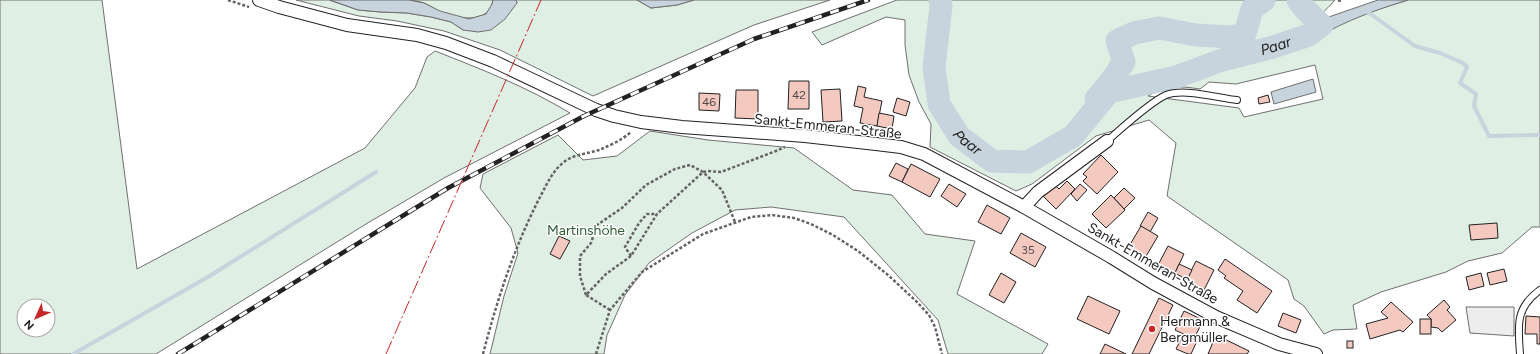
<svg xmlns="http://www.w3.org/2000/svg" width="1540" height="354" viewBox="0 0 1540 354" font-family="Figtree,sans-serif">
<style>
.green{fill:#e0efe3;stroke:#6f6f6f;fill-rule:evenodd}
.parking{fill:#ededed;stroke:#6f6f6f}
.water{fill:#c7d3dd;stroke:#6f6f6f}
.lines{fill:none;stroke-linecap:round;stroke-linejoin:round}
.stream{stroke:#c7d3dd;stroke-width:4}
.river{stroke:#c7d3dd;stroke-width:23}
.building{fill:#f3c9c0;stroke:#222}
.service-casing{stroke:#222;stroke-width:8}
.minor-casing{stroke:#222;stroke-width:14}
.path{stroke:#646464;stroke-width:2.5;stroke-dasharray:3 2;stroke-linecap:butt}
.service{stroke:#fff;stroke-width:6}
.minor{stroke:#fff;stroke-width:12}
.rail-casing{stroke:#222;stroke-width:4.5}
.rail{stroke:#fff;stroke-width:3;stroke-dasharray:9;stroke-linecap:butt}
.power{stroke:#c62828;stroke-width:1;stroke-dasharray:14 3 2 3;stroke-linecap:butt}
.poi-dot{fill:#c62828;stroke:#fff;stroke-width:1.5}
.labels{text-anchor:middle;stroke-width:3;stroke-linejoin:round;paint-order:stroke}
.number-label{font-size:12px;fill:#564c4a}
.street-label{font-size:14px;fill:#222;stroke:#fff}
.park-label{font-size:14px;fill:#2f5e38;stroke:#fff}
.poi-label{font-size:14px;fill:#222;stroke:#fff;text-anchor:start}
.water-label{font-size:15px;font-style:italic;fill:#222;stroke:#fff}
</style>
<rect width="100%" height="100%" fill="#fff"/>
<g class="green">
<path d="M 0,0 L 102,0 L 137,269 L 365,148 L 415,88 L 427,57 L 435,51 C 481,69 527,87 570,113 L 444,178 L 366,224 L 156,354 L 0,354 ZM 24,306 L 48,306 L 48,330 L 24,330 Z"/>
<path d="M 296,0 L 329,0 L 358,10 L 381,12 L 407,13 L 431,17 L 451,22 L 463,30 L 517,3 L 516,0 L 637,0 L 651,8 L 677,5 L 694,0 L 830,0 L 754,25 L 593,96 L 500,50 L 444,31 L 397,21 L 359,16 Z"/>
<path d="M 409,0 L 493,0 C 489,26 455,18 438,11 C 433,8 429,5 424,3 C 419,1 414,1 409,0 Z"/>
<path d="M 897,0 L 1335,0 C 1327,10 1314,18 1310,30 L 1408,0 L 1540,0 L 1540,227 L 1532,227 L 1502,253 L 1468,261 L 1446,272 L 1381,292 L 1353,305 L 1357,329 L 1333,330 L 1324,334 L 1304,306 L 1294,299 L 1288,280 L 1167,196 L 1176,143 L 1149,120 L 1096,136 L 1032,184 L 1016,191 L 930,147 L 931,124 L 919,102 L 909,75 L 905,45 L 905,20 L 886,17 L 822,45 L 812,32 ZM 1315,65 L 1323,99 L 1244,117 L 1239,108 L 1148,96 C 1167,85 1179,86 1200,89 L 1209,82 L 1236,84 Z"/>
<path d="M 650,131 L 708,140 L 794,148 L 853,190 L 892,195 L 925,234 L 975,241 L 957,294 L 1048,344 L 1042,354 L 948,354 L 938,320 L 844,217 L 771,207 L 735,210 L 692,233 L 649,263 L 625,295 L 607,335 L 604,354 L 490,354 L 504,296 L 518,253 L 511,228 L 480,188 L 483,174 L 558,135 L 583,160 L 617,156 Z"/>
</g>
<path class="parking" d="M 1466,307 L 1514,307 L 1514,336 L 1470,333 Z"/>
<g class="water">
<path d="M 330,0 L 409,0 L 424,3 L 440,11 L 469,19 L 486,14 L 492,4 L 493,0 L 516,0 L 517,3 L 505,19 L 491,30 L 478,32 L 463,30 L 451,22 L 431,17 L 407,13 L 381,12 L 358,10 Z"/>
<path d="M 637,0 L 694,0 L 677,5 L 651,8 Z"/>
<path d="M 933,0 L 949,0 L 946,22 L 936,19 Z"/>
<path d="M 1378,0 L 1408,0 C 1369,12 1333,25 1300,49 L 1292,35 L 1309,30 L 1320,20 Z"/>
<path d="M 1313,79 L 1316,92 L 1274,104 L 1271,92 Z"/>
</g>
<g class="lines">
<g class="stream">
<path d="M 1365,10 L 1415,46 L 1440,53 L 1463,63 L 1467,67 L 1460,83 L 1476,94 L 1474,106 L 1489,136 L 1540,135"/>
<path d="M 73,354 L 208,277 L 376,172"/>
</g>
<g class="river">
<path id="s1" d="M 940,0 L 941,6 L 934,67 L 939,104 L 959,136 L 992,161 L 1028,162 L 1073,136 L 1109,92 L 1176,77 L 1222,60 L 1270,48 L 1309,35 L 1322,25"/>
<path d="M 1298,0 L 1304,8 L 1321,25"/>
<path d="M 1096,99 L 1113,78 L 1124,62 L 1117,41 L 1134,33 L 1159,28 L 1196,35 L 1231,37 L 1245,34 L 1252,9 L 1264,0"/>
</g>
</g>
<g class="building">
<path d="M 789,81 L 809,81 L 809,109 L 788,109 Z"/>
<path d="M 858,86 L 866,88 L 864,97 L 882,101 L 877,126 L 860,123 L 863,108 L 854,106 Z"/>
<path d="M 840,89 L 842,121 L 823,122 L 821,90 Z"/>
<path d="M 736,90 L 758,90 L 758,119 L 735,118 Z"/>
<path d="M 699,93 L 720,94 L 719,111 L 699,110 Z"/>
<path d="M 1268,95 L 1270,102 L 1259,104 L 1258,98 Z"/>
<path d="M 897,98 L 910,102 L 906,116 L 893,112 Z"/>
<path d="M 879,113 L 894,116 L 892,129 L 877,126 Z"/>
<path d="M 1101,155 L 1118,172 L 1097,194 L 1083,181 L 1087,177 L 1083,174 Z"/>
<path d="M 896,163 L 908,169 L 902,182 L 889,176 Z"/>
<path d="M 911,164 L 940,179 L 930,197 L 902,182 Z"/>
<path d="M 1067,181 L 1075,189 L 1056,209 L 1043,196 L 1054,184 L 1059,189 Z"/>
<path d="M 949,184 L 966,194 L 957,207 L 941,196 Z"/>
<path d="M 1080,184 L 1087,190 L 1077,201 L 1071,194 Z"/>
<path d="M 1124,188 L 1135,198 L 1124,209 L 1114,198 Z"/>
<path d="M 1111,195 L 1125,210 L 1106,228 L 1092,214 Z"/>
<path d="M 987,205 L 1010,218 L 1001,234 L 978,222 Z"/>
<path d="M 1148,212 L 1158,218 L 1150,232 L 1140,226 Z"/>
<path d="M 1497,223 L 1498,238 L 1471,240 L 1469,225 Z"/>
<path d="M 1141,226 L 1158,236 L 1145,258 L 1128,248 Z"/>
<path d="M 1021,233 L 1046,247 L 1035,267 L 1010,253 Z"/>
<path d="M 559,236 L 570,241 L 560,259 L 550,254 Z"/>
<path d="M 1168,246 L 1184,254 L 1174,275 L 1157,267 Z"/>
<path d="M 1225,259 L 1272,291 L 1257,313 L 1237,300 L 1243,291 L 1224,278 L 1226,276 L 1218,270 Z"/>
<path d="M 1196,261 L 1214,270 L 1204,290 L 1186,281 Z"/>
<path d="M 1179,264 L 1192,270 L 1187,280 L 1175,273 Z"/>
<path d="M 1504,269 L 1507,281 L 1490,285 L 1487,273 Z"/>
<path d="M 1001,273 L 1016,282 L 1004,303 L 989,295 Z"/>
<path d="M 1481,273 L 1484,286 L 1469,290 L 1466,277 Z"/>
<path d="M 1088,296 L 1120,311 L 1109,334 L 1077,319 Z"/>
<path d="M 1159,298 L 1173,305 L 1149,354 L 1132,354 Z"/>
<path d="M 1444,300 L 1450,307 L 1447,310 L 1456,320 L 1442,332 L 1438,328 L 1431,327 L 1431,319 L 1427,315 Z"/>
<path d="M 1391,302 L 1413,322 L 1403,332 L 1400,330 L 1370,339 L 1366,324 L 1388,318 L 1381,312 Z"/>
<path d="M 1184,311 L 1203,320 L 1194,339 L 1175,330 Z"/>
<path d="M 1283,313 L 1301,320 L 1296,333 L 1278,326 Z"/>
<path d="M 1526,316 L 1540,317 L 1540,344 L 1537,344 L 1537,334 L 1525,334 Z"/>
<rect x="1420" y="319" width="11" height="15"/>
<path d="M 1183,335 L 1197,341 L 1191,354 L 1188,354 L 1176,349 Z"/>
<path d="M 1216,335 L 1249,351 L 1247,354 L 1208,354 Z"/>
<rect x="1347" y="341" width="6" height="7"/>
<path d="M 1105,344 L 1126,354 L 1100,354 Z"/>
</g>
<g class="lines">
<g class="service-casing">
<g id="service">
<path d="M 1107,141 C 1122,128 1150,102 1166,95 C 1185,88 1218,98 1237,100"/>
<path d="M 1520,354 C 1518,326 1515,308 1540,290"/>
</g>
</g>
<g class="minor-casing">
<g id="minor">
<path d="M 259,0 L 279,7 L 347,25 L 417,35 L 446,43 L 493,61 L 596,110 L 614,116 L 641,122 L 682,127 L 805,136 L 876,144 L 901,147 L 924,154 L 1024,207 L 1111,257 L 1153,283 L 1216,317 L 1279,344 L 1316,354"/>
<path d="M 1024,207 L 1038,192 L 1107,141"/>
</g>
</g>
<g class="path">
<path d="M 228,0 L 249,7"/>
<path d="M 1338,1 L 1342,0"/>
<path d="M 631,256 L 625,247 L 639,223 L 647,214 L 656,214"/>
<path d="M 586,295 L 580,276 L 580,256 L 591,243 L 597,225 L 622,208 L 646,185 L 675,169 L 690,165 L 703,172 L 722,190 L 735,222"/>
<path d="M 610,310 L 586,295 L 606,274 L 631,256 L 657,214 L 703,172 L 708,171 L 721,172 L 776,151 L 785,147"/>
<path d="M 483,354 C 497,300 514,248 539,199 C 546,186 552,171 564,162 C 574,154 587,154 599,150 C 609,146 622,140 631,132"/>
<path d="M 596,354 L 610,310 L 642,272 L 703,234 L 751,217 L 772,215 L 794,218 L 811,224 L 833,235 L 858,251 L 888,275 L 916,301 L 929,315 L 935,327 L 942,354"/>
</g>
<use href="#service" class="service"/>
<use href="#minor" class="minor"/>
<g class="rail-casing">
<path id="rail" d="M 178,354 L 448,188 L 584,116 L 754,39 L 868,0"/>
</g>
<use href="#rail" class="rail"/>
<path class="power" d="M 386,354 L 541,0"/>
</g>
<circle class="poi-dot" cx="1152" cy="329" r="4"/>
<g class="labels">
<g class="number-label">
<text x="799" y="99">42</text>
<text x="709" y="106">46</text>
<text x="1028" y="254">35</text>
</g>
<g class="street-label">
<text transform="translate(828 126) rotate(6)" y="5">Sankt-Emmeran-Straße</text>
<text transform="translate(1153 263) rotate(30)" y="5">Sankt-Emmeran-Straße</text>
</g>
<g class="park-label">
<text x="586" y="235">Martinshöhe</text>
</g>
<g class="poi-label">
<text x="1160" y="326">Hermann &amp;<tspan x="1160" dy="16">Bergmüller</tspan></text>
</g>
<g class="water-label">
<text dy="5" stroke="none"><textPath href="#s1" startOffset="502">Paar</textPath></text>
<text dy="5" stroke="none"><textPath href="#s1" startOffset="153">Paar</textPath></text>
</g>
</g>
<g transform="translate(36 318) rotate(225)"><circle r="19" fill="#ffffff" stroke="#a7a7a7"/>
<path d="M0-3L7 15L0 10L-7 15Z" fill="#c62828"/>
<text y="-6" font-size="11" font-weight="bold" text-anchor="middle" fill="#222222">N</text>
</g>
</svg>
